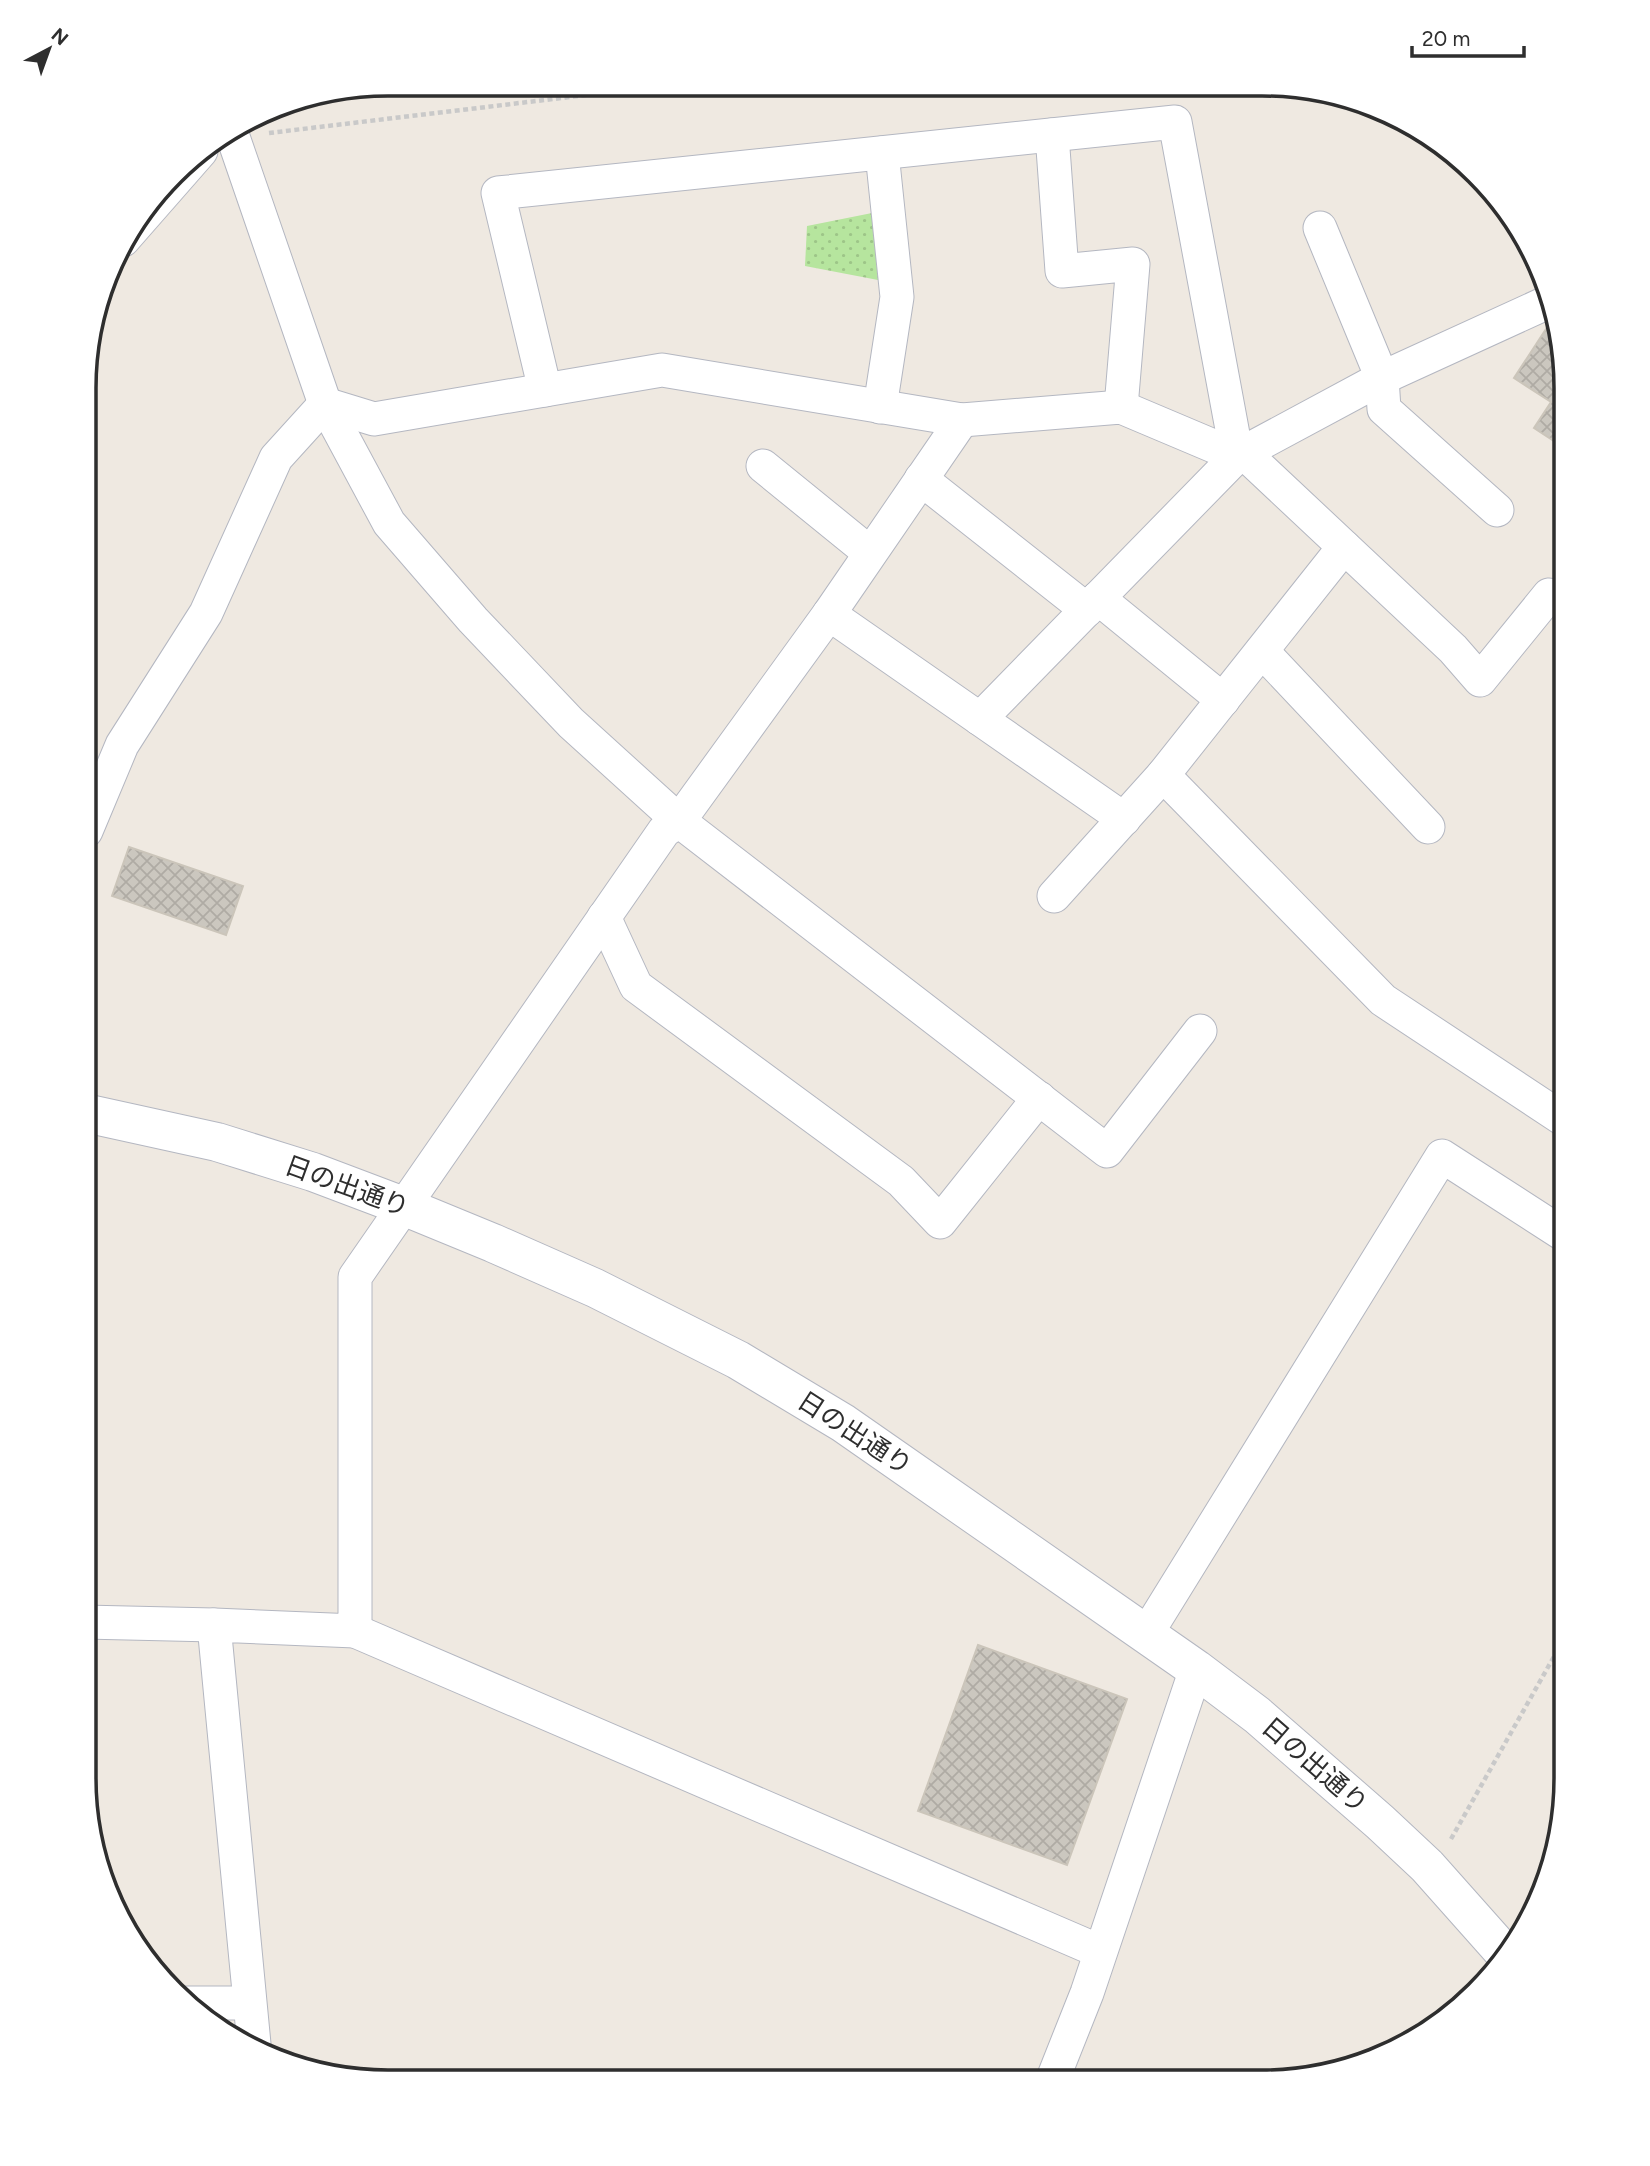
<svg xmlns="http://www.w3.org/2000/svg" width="1650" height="2166" viewBox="0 0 1650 2166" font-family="Figtree,'Noto Sans JP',sans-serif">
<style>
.park{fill:url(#park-dots)}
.building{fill:url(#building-cross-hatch);stroke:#cbc5ba;stroke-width:2}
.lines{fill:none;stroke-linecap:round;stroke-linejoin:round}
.minor-casing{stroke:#b4b7c1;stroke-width:35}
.tertiary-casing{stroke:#b4b7c1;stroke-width:40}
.path{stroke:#c9c9c9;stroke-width:4.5;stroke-dasharray:5 3.5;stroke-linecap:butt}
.minor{stroke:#fff;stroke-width:33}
.tertiary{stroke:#fff;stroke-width:38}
.labels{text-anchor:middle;stroke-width:5;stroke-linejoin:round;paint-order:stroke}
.street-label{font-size:26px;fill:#2e2e2e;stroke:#fff}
.rim{fill:none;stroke:#2e2e2e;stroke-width:3.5}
</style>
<defs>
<pattern id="park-dots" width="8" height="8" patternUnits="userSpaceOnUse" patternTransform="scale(1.75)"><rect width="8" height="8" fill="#b6e59e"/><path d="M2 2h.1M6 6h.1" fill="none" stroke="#9dc588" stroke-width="1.8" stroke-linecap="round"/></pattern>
<pattern id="building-cross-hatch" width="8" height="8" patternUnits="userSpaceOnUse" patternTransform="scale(1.75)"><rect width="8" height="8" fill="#cbc7bf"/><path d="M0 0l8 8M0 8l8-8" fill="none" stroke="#afaba4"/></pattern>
</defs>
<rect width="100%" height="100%" fill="#efe9e1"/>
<path class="park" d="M 872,213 L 878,280 L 805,266 L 807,226 Z"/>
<g class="building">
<path d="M 1548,326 L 1552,329 L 1566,387 L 1566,449 L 1534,428 L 1551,402 L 1514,378 Z"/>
<path d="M 129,847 L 243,886 L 226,935 L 112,896 Z"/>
<path d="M 978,1645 L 1127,1699 L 1067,1865 L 918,1811 Z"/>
</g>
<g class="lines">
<g class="minor-casing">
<g id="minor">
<path d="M 232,134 L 325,404 L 389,523 L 473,620 L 571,723 L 679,821 L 1107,1151 L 1200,1031"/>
<path d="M 1052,135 L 1062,271 L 1133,264 L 1121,407"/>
<path d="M 1320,228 L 1382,378 L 1384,409 L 1497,510"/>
<path d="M 123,240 L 201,151"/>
<path d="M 545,390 L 498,193 L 1175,122 L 1237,456 L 980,719 L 829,614"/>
<path d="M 880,407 L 897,297 L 882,153"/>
<path d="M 1243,452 L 1453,649 L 1480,680 L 1549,595"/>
<path d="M 763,466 L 870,553"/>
<path d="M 921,479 L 1087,610"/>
<path d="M 1098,598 L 1223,700"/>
<path d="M 1262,651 L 1428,827"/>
<path d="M 980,719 L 1124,819"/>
<path d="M 1163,775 L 1383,1000 L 1566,1121"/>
<path d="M 86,831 L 122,745 L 206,613 L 276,458 L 325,404 L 374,419 L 662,370 L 962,420 L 1121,407 L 1237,456 L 1382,378 L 1546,303"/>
<path d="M 1054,896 L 1163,775 L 1344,547"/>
<path d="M 604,917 L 636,986 L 901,1181 L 940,1222 L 1039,1098"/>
<path d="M 84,1622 L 214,1625"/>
<path d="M 355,1631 L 1099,1951"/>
<path d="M 1147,1633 L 1442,1156 L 1566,1236"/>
<path d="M 187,2003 L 249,2003"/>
<path d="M 254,2044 L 214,1625 L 355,1631 L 355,1277 L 664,831 L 679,821 L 829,614 L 962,420"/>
<path d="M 1052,2081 L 1087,1993 L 1196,1669"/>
</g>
</g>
<g class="tertiary-casing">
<path id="tertiary" d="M 85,1113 L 217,1142 L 313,1172 L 403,1206 L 493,1243 L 595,1288 L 738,1360 L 843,1423 L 1196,1669 L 1257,1715 L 1380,1822 L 1427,1866 L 1507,1956"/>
</g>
<g class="path">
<path d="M 269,133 L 670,85"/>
<path d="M 1451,1839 L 1565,1637"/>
</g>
<use href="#minor" class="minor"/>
<use href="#tertiary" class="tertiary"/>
</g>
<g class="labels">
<g class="street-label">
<text transform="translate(347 1186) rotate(20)" y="9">日の出通り</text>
<text transform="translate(855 1433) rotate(33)" y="9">日の出通り</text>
<text transform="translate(1315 1765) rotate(41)" y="9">日の出通り</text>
</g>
</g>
<path d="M0 0H1650V2166H0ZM388 96H1262A292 292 0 0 1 1554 388V1778A292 292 0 0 1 1262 2070H388A292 292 0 0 1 96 1778V388A292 292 0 0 1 388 96Z" fill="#fff" fill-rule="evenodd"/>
<path class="rim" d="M388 96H1262A292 292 0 0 1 1554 388V1778A292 292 0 0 1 1262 2070H388A292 292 0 0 1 96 1778V388A292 292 0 0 1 388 96Z"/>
<g transform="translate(49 49) rotate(41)" stroke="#ffffff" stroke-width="5" paint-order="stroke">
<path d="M0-5L12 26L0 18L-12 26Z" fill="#2e2e2e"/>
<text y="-10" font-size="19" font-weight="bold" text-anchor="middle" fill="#2e2e2e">N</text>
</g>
<path d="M1412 46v10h112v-10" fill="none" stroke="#2e2e2e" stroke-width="3.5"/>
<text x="1422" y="46" font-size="21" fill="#2e2e2e" stroke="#ffffff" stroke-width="5" paint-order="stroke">20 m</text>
</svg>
